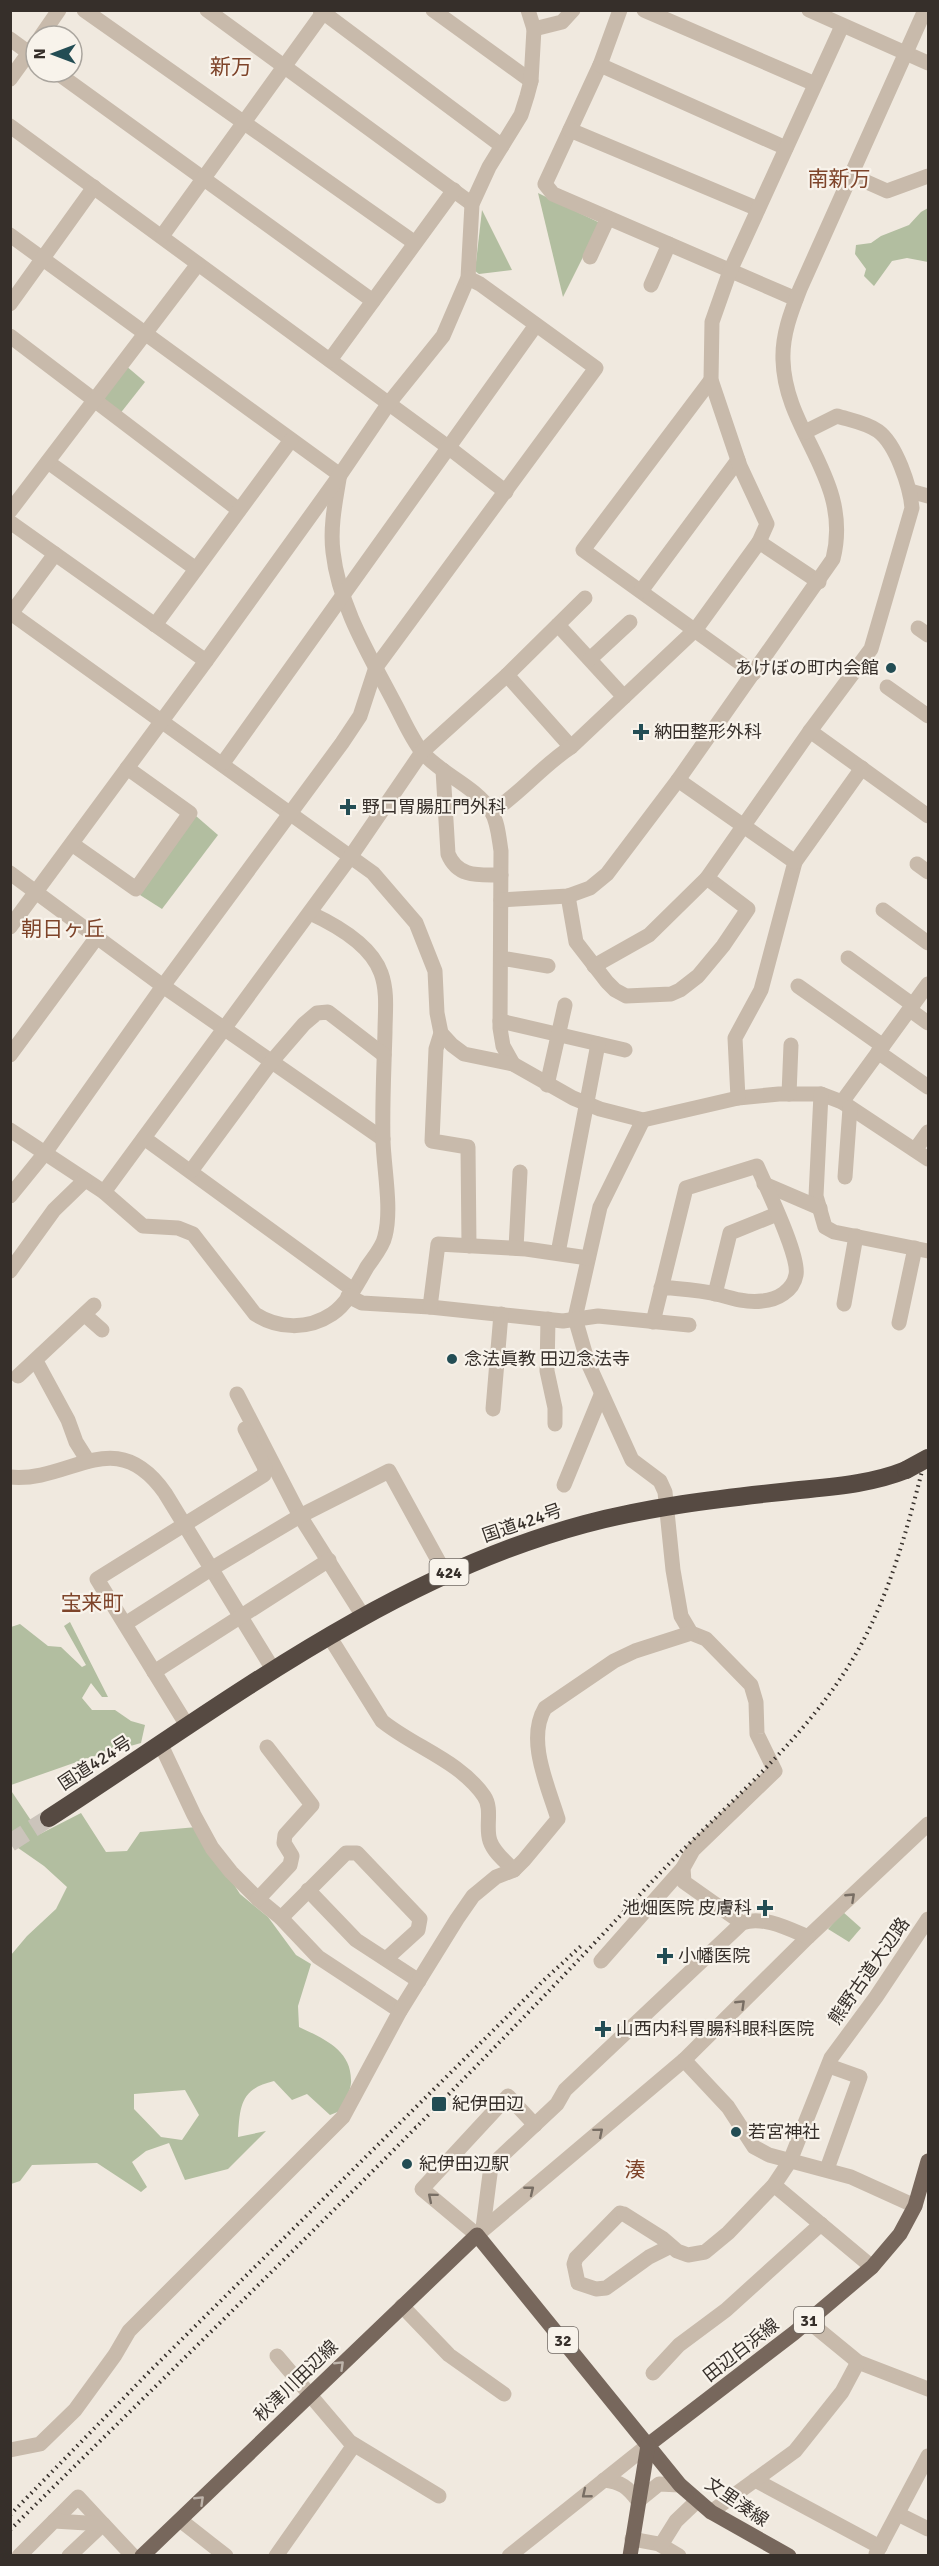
<svg xmlns="http://www.w3.org/2000/svg" width="939" height="2566" viewBox="0 0 939 2566" font-family="Signika,'Noto Sans JP',sans-serif">
<style>
.green{fill:#b2bea0;fill-rule:evenodd}
.lines{fill:none;stroke-linecap:round;stroke-linejoin:round}
.highway-tunnel{stroke:#cbc4bb;stroke-width:18;stroke-dasharray:18 9;stroke-linecap:butt}
.minor{stroke:#c8baab;stroke-width:15}
.major{stroke:#77675c;stroke-width:15}
.highway{stroke:#564a42;stroke-width:18}
.rail{stroke:#362f2a;stroke-width:4;stroke-dasharray:1.5 4.5;stroke-linecap:butt}
.highway-bridge{stroke:#564a42;stroke-width:18}
.oneway{stroke:#786e64}
.oneway2{stroke:#beb4ab}
.poi-dot{fill:#234d54;stroke:#f8f3eb;stroke-width:2}
.labels{text-anchor:middle;stroke-width:4.5;stroke-linejoin:round;paint-order:stroke}
.shield{fill:#f8f3eb;stroke:#706a64;stroke-width:1.5}
.shield-label{font-size:16px;font-weight:bold;fill:#362f2a}
.poi-label{font-size:18px;fill:#362f2a;stroke:#f8f3eb;text-anchor:start}
.street-label{font-size:18px;fill:#362f2a;stroke:#f8f3eb}
.quarter-label{font-size:21px;fill:#7e442a;stroke:#f8f3eb}
</style>
<rect width="100%" height="100%" fill="#f0e9df"/>
<g class="green">
<path d="M 538,193 L 600,223 L 563,297 Z"/>
<path d="M 928,208 L 928,262 L 907,258 L 892,261 L 874,286 L 864,276 L 866,269 L 855,254 L 856,245 L 871,243 L 881,236 L 909,225 L 921,212 Z"/>
<path d="M 482,210 L 512,270 L 479,274 L 475,271 Z"/>
<path d="M 125,365 L 145,382 L 119,415 L 98,399 Z"/>
<path d="M 196,816 L 218,835 L 162,909 L 140,895 Z"/>
<path d="M 70,1622 L 108,1697 L 102,1697 L 91,1683 L 82,1698 L 92,1710 L 115,1710 L 131,1721 L 145,1725 L 141,1743 L 88,1758 L 11,1785 L 11,1627 L 20,1624 L 48,1646 L 61,1647 L 82,1667 L 86,1665 L 64,1626 Z"/>
<path d="M 10,1789 L 40,1834 L 81,1813 L 106,1852 L 127,1851 L 140,1832 L 197,1827 L 240,1894 L 268,1917 L 296,1955 L 311,1964 L 298,2006 L 299,2027 C 322,2038 351,2049 351,2080 C 352,2089 344,2102 340,2111 L 330,2115 L 307,2094 L 292,2100 L 274,2081 C 240,2089 240,2106 238,2137 L 266,2131 L 228,2169 L 185,2180 L 169,2143 L 146,2151 L 132,2162 L 147,2187 L 141,2192 L 97,2163 L 32,2165 L 20,2181 L 11,2184 L 11,1955 L 27,1936 L 56,1909 L 67,1887 L 44,1866 L 11,1843 ZM 185,2090 L 199,2115 L 182,2140 L 161,2137 L 134,2109 L 134,2094 Z"/>
<path d="M 843,1912 L 861,1928 L 849,1942 L 828,1929 Z"/>
</g>
<g class="lines">
<path class="highway-tunnel" d="M 10,1843 L 49,1818"/>
<g class="minor">
<path d="M 84,10 L 415,243"/>
<path d="M 207,10 L 472,204"/>
<path d="M 320,10 L 502,146"/>
<path d="M 433,10 L 531,81"/>
<path d="M 620,10 L 600,65 L 545,184 L 553,194 L 796,299"/>
<path d="M 644,10 L 815,84"/>
<path d="M 809,10 L 928,63"/>
<path d="M 534,29 L 562,22 L 573,10"/>
<path d="M 41,36 L 59,10"/>
<path d="M 10,39 L 36,58"/>
<path d="M 600,65 L 786,148"/>
<path d="M 56,72 L 373,301"/>
<path d="M 10,79 L 36,43"/>
<path d="M 10,126 L 448,447 L 506,492"/>
<path d="M 570,130 L 758,209"/>
<path d="M 851,175 L 887,191 L 928,176"/>
<path d="M 10,235 L 340,475"/>
<path d="M 162,236 L 325,10"/>
<path d="M 590,257 L 608,218"/>
<path d="M 651,285 L 669,244"/>
<path d="M 10,304 L 94,187"/>
<path d="M 10,336 L 239,510"/>
<path d="M 330,360 L 454,190"/>
<path d="M 711,380 L 583,550 L 754,673"/>
<path d="M 48,462 L 196,569"/>
<path d="M 339,479 C 335,503 330,528 333,552 C 339,606 370,656 395,704 C 403,719 411,738 422,752 C 442,775 474,785 491,811 C 498,822 499,839 501,851 L 500,1028 L 503,1046 L 513,1064"/>
<path d="M 910,491 L 928,496"/>
<path d="M 10,511 L 198,264"/>
<path d="M 10,522 L 206,661"/>
<path d="M 759,542 L 819,582"/>
<path d="M 641,591 L 738,460"/>
<path d="M 12,614 L 373,873 L 416,923 L 435,971 L 437,1013 L 441,1033 L 452,1045 L 464,1054 L 513,1064 L 573,1098 L 600,1109 L 643,1120 L 738,1098 L 779,1094 L 821,1094 L 842,1102 L 928,1159"/>
<path d="M 10,615 L 55,554"/>
<path d="M 155,625 L 291,440"/>
<path d="M 558,625 L 624,697"/>
<path d="M 918,628 L 928,635"/>
<path d="M 590,659 L 630,622"/>
<path d="M 507,675 L 571,747"/>
<path d="M 887,687 L 928,716"/>
<path d="M 810,731 L 928,816"/>
<path d="M 223,763 L 536,325"/>
<path d="M 443,770 L 448,854 C 458,878 479,875 501,875"/>
<path d="M 678,780 L 795,862 L 761,990 L 735,1038 L 738,1098"/>
<path d="M 492,812 C 521,793 542,766 571,747 L 696,629 L 759,542 L 767,524 L 740,466 L 711,380 L 712,322 L 730,271 L 842,26"/>
<path d="M 72,844 L 136,889 L 190,813 L 127,768"/>
<path d="M 795,862 L 862,768"/>
<path d="M 917,864 L 928,872"/>
<path d="M 10,873 L 163,986 L 383,1139"/>
<path d="M 568,896 L 576,942 L 607,982 L 615,990 L 626,996 L 671,994 L 680,990 L 698,976 L 723,946 L 748,909 L 707,878"/>
<path d="M 501,900 L 568,896 L 590,888 L 607,874 L 678,780 L 833,559 C 853,479 785,433 783,360 C 782,335 791,312 800,289 L 925,10"/>
<path d="M 883,910 L 928,943"/>
<path d="M 10,927 L 206,661 L 340,475 L 389,403 L 443,336 L 468,278 L 472,204 L 489,167 L 521,115 L 527,96 L 531,81 L 534,29 L 528,10"/>
<path d="M 501,958 L 548,966"/>
<path d="M 848,958 L 913,1005"/>
<path d="M 594,966 L 649,935 L 707,878 L 810,731 L 871,649 L 912,508 C 910,486 896,444 878,431 C 867,423 850,420 837,416 L 805,432"/>
<path d="M 798,986 L 883,1046"/>
<path d="M 910,1010 L 928,1023"/>
<path d="M 500,1021 L 625,1050"/>
<path d="M 441,1033 L 436,1049 L 432,1141 L 468,1147 L 469,1246"/>
<path d="M 878,1052 L 928,1087"/>
<path d="M 10,1055 L 97,937"/>
<path d="M 547,1085 L 565,1005"/>
<path d="M 789,1094 L 791,1045"/>
<path d="M 821,1094 L 816,1196 L 825,1227 L 834,1232 L 928,1251"/>
<path d="M 842,1102 L 928,984"/>
<path d="M 643,1120 L 600,1207 L 575,1318 L 588,1363 L 632,1460 L 660,1481 L 665,1492 L 673,1570 L 681,1616 L 691,1633 L 706,1639 L 751,1685 L 756,1702 L 757,1734 L 775,1771 L 693,1850 L 683,1868 L 684,1882 L 742,1923"/>
<path d="M 10,1130 L 104,1192 L 143,1226 L 178,1228 L 193,1234 L 255,1314 C 278,1329 308,1330 332,1314 C 347,1304 358,1283 367,1267 C 373,1258 383,1247 385,1236 C 392,1209 384,1170 383,1141 C 382,1105 384,1068 385,1032 C 385,1013 388,992 381,973 C 371,945 336,925 310,913"/>
<path d="M 144,1138 L 353,1290"/>
<path d="M 915,1150 L 928,1132"/>
<path d="M 191,1171 L 272,1061 L 304,1024 L 317,1013 L 328,1012 L 384,1055"/>
<path d="M 845,1177 L 850,1108"/>
<path d="M 764,1184 L 820,1208"/>
<path d="M 104,1192 L 351,856 L 422,752 L 507,675 L 585,598"/>
<path d="M 10,1196 L 45,1153 L 163,986 L 342,743 L 360,716 L 376,667 L 596,368 L 480,284 L 468,278"/>
<path d="M 516,1248 L 520,1172"/>
<path d="M 558,1253 L 598,1044"/>
<path d="M 10,1271 L 54,1210 L 85,1180"/>
<path d="M 715,1294 L 730,1233 L 777,1214"/>
<path d="M 348,1296 L 362,1303 L 430,1307 L 563,1321 L 598,1316 L 689,1325"/>
<path d="M 844,1304 L 856,1236"/>
<path d="M 430,1307 L 438,1244 L 526,1249 L 588,1258"/>
<path d="M 85,1315 L 102,1330"/>
<path d="M 548,1319 L 547,1371 L 555,1408 L 555,1424"/>
<path d="M 653,1322 L 686,1188 L 757,1166 C 766,1187 800,1256 796,1275 C 793,1291 777,1300 762,1301 C 746,1303 731,1298 717,1294 C 699,1290 679,1289 661,1287"/>
<path d="M 899,1323 L 915,1248"/>
<path d="M 36,1361 L 68,1420 L 76,1442 L 88,1461"/>
<path d="M 18,1376 L 94,1305"/>
<path d="M 237,1394 L 300,1516 L 363,1616"/>
<path d="M 493,1409 L 501,1314"/>
<path d="M 10,1477 C 71,1483 115,1422 165,1493 L 274,1671"/>
<path d="M 564,1485 L 601,1395"/>
<path d="M 125,1624 L 211,1569 L 300,1516 L 389,1471 L 445,1573"/>
<path d="M 329,1636 L 382,1721 C 414,1747 460,1761 484,1796 C 493,1809 485,1827 490,1841 C 494,1853 506,1862 514,1870"/>
<path d="M 154,1672 L 329,1560"/>
<path d="M 188,1727 L 97,1579 L 264,1475 L 265,1468 L 245,1429"/>
<path d="M 161,1745 L 194,1815 L 212,1848 L 231,1872 L 258,1899 L 281,1918 L 318,1957 L 400,2011"/>
<path d="M 308,1890 L 356,1940 L 419,1981"/>
<path d="M 258,1899 L 290,1865 L 292,1856 L 284,1843 L 285,1835 L 312,1805 L 267,1747"/>
<path d="M 281,1918 L 346,1853 L 357,1853 L 420,1919 L 418,1930 L 386,1959"/>
<path d="M 601,1961 L 683,1868"/>
<path d="M 684,2060 L 728,2107 L 754,2147 L 769,2155 L 851,2177 L 915,2206"/>
<path d="M 535,2125 L 508,2096 L 422,2189 L 477,2235 L 684,2060 L 808,1937 L 928,1824"/>
<path d="M 827,2169 L 860,2077 L 829,2066"/>
<path d="M 774,2185 L 872,2267"/>
<path d="M 620,2213 L 576,2258 L 574,2264 L 578,2283 L 596,2289 L 606,2288 L 649,2257 L 671,2246"/>
<path d="M 624,2214 L 662,2238 L 677,2251 L 688,2255 L 705,2252 L 728,2233 L 774,2185 L 790,2161 L 831,2058 L 876,1997 L 928,1919"/>
<path d="M 483,2228 L 491,2166 L 557,2104 L 565,2090 L 742,1923 C 762,1915 789,1929 808,1937"/>
<path d="M 402,2306 L 449,2355 L 504,2394"/>
<path d="M 808,2321 L 858,2362 L 928,2389"/>
<path d="M 277,2356 L 350,2442 L 439,2496"/>
<path d="M 653,2373 L 679,2345 L 726,2310 L 821,2224"/>
<path d="M 10,2450 L 40,2444 L 75,2410 L 115,2355 L 129,2331 L 343,2117 L 400,2011 L 457,1919 L 473,1896 L 496,1877 L 514,1870 L 524,1860 L 558,1819 C 548,1786 526,1740 545,1708 L 614,1661 L 635,1651 L 691,1633"/>
<path d="M 604,2480 C 621,2482 628,2487 638,2501 L 659,2484 L 680,2485"/>
<path d="M 755,2480 L 880,2547"/>
<path d="M 711,2512 L 795,2451 L 842,2392 L 858,2362"/>
<path d="M 898,2514 L 928,2529"/>
<path d="M 180,2520 L 226,2556"/>
<path d="M 54,2521 L 78,2497 L 103,2524 L 69,2556"/>
<path d="M 632,2539 L 659,2544 L 679,2556"/>
<path d="M 661,2545 L 676,2521 L 697,2501"/>
<path d="M 876,2554 L 928,2456"/>
<path d="M 19,2556 L 54,2521 L 103,2524 L 133,2556"/>
<path d="M 276,2556 L 354,2445"/>
<path d="M 509,2556 L 648,2445"/>
</g>
<g class="major">
<path d="M 648,2445 L 794,2333 L 872,2267 L 900,2234 L 915,2206 L 928,2161"/>
<path d="M 142,2556 L 477,2235 L 680,2485 L 711,2512 L 789,2556"/>
<path d="M 630,2556 L 648,2445"/>
</g>
<path class="highway" d="M 49,1818 C 219,1708 387,1577 585,1524 C 649,1507 715,1499 781,1492 C 823,1487 866,1486 906,1470"/>
<g class="rail">
<path d="M 10,2515 L 150,2371 L 544,1980 L 581,1946"/>
<path d="M 10,2530 C 224,2318 441,2109 646,1888 C 712,1816 792,1754 846,1670 C 890,1602 908,1525 928,1448"/>
</g>
<path class="highway-bridge" d="M 906,1470 L 928,1458"/>
</g>
<defs><path id="oneway-chevron" d="M-2-3.5L2.5 0L-2 3.5" fill="none" stroke-width="1.6" stroke-linecap="round" stroke-linejoin="round" transform="scale(1.5)"/></defs>
<g class="oneway">
<use href="#oneway-chevron" transform="translate(851 1897) rotate(-43)"/>
<use href="#oneway-chevron" transform="translate(741 2004) rotate(-44)"/>
<use href="#oneway-chevron" transform="translate(599 2132) rotate(-40)"/>
<use href="#oneway-chevron" transform="translate(530 2190) rotate(-39)"/>
<use href="#oneway-chevron" transform="translate(432 2197) rotate(-140)"/>
<use href="#oneway-chevron" transform="translate(586 2494) rotate(141)"/>
</g>
<g class="oneway2">
<use href="#oneway-chevron" transform="translate(340 2365) rotate(-44)"/>
<use href="#oneway-chevron" transform="translate(200 2500) rotate(-44)"/>
</g>
<g class="poi-dot">
<circle cx="891" cy="668" r="6"/>
<path d="M638 723h6v6h6v6h-6v6h-6v-6h-6v-6h6z"/>
<path d="M345 798h6v6h6v6h-6v6h-6v-6h-6v-6h6z"/>
<circle cx="452" cy="1359" r="6"/>
<path d="M762 1899h6v6h6v6h-6v6h-6v-6h-6v-6h6z"/>
<path d="M662 1947h6v6h6v6h-6v6h-6v-6h-6v-6h6z"/>
<path d="M600 2020h6v6h6v6h-6v6h-6v-6h-6v-6h6z"/>
<rect x="431" y="2096" width="16" height="16" rx="3"/>
<circle cx="736" cy="2132" r="6"/>
<circle cx="407" cy="2164" r="6"/>
</g>
<g class="labels">
<g class="shield">
<rect x="429.5" y="1559" width="39" height="26" rx="4.5"/>
<rect x="794" y="2307" width="30" height="26" rx="4.5"/>
<rect x="548" y="2327" width="30" height="26" rx="4.5"/>
</g>
<g class="shield-label">
<text x="449" y="1578">424</text>
<text x="809" y="2326">31</text>
<text x="563" y="2346">32</text>
</g>
<g class="poi-label">
<text x="879" y="674" text-anchor="end">あけぼの町内会館</text>
<text x="654" y="738">納田整形外科</text>
<text x="362" y="813">野口胃腸肛門外科</text>
<text x="464" y="1365">念法眞教 田辺念法寺</text>
<text x="752" y="1914" text-anchor="end">池畑医院 皮膚科</text>
<text x="678" y="1962">小幡医院</text>
<text x="616" y="2035">山西内科胃腸科眼科医院</text>
<text x="452" y="2110">紀伊田辺</text>
<text x="748" y="2138">若宮神社</text>
<text x="419" y="2170">紀伊田辺駅</text>
</g>
<g class="street-label">
<text transform="translate(522 1523) rotate(-19)" y="6">国道424号</text>
<text transform="translate(95 1763) rotate(-33)" y="6">国道424号</text>
<text transform="translate(869 1971) rotate(-55)" y="6">熊野古道大辺路</text>
<text transform="translate(741 2350) rotate(-38)" y="6">田辺白浜線</text>
<text transform="translate(296 2381) rotate(-44)" y="6">秋津川田辺線</text>
<text transform="translate(737 2502) rotate(34)" y="6">文里湊線</text>
</g>
<g class="quarter-label">
<text x="231" y="74">新万</text>
<text x="839" y="186">南新万</text>
<text x="63" y="936">朝日ヶ丘</text>
<text x="92" y="1610">宝来町</text>
<text x="635" y="2177">湊</text>
</g>
</g>
<rect width="939" height="2566" fill="none" stroke="#362f2a" stroke-width="24"/>
<g transform="translate(54 54) rotate(270)"><circle r="28" fill="#f8f3eb" stroke="#aaa59e" stroke-width="1.5"/>
<path d="M0-4.5L10 22L0 15L-10 22Z" fill="#234d54"/>
<text y="-9" font-size="16" font-weight="bold" text-anchor="middle" fill="#362f2a">N</text>
</g>
</svg>
